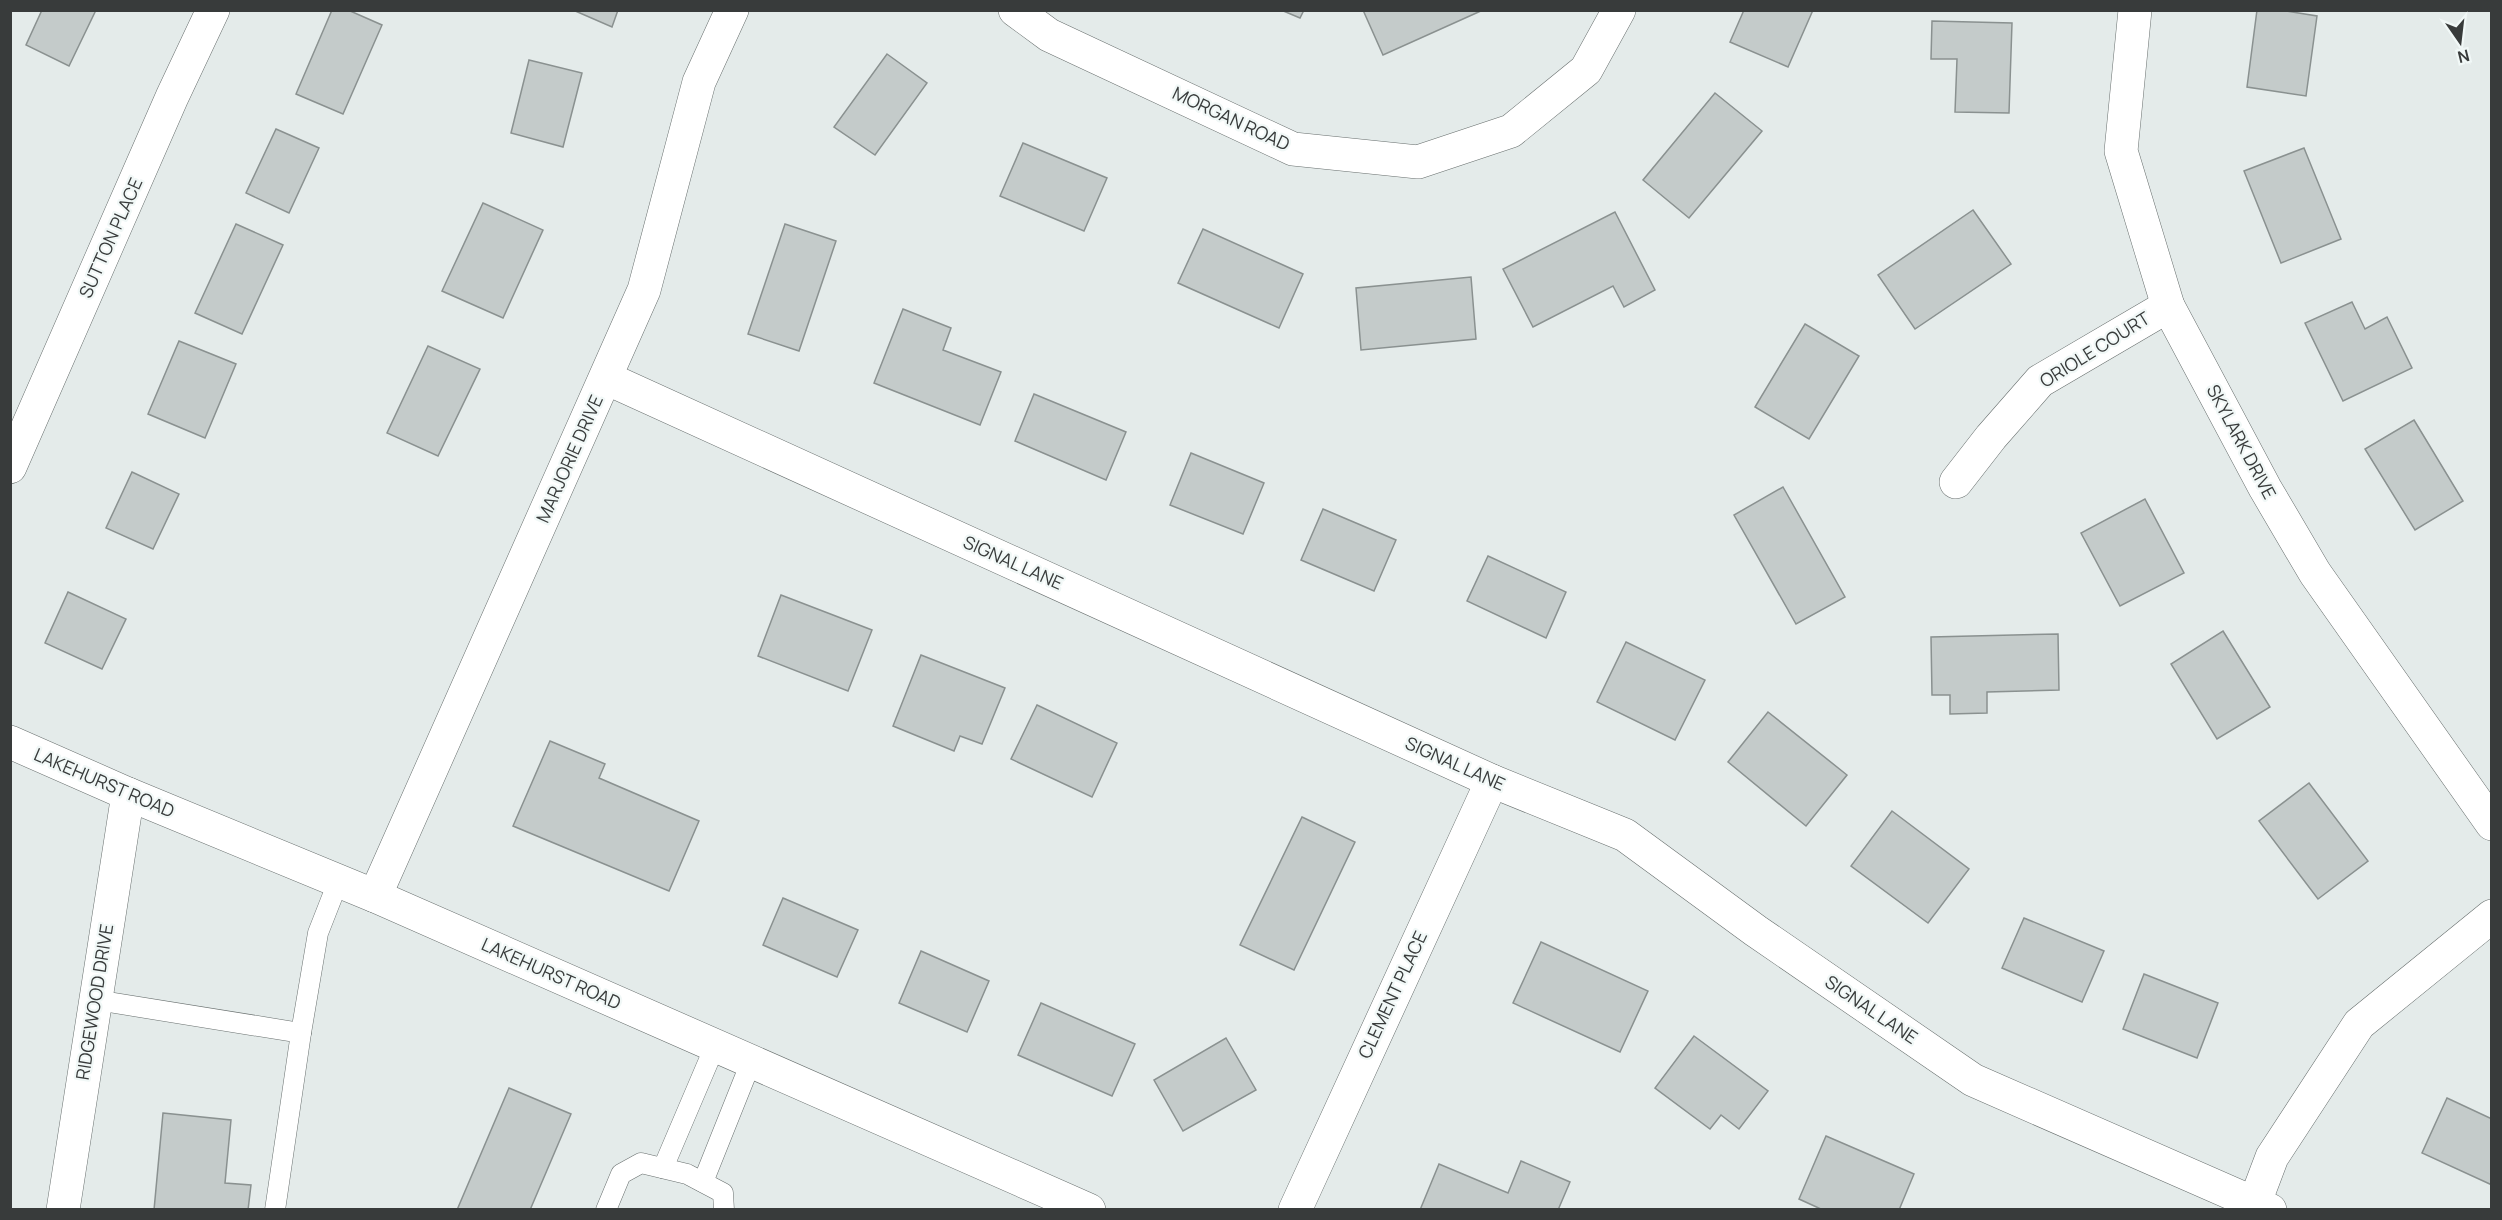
<svg xmlns="http://www.w3.org/2000/svg" width="2502" height="1220" viewBox="0 0 2502 1220" font-family="Manrope,sans-serif">
<style>
.building{fill:#c4cbca;stroke:#8a9190;stroke-width:1.5}
.lines{fill:none;stroke-linecap:round;stroke-linejoin:round}
.service-casing{stroke:#686f6e;stroke-width:21}
.minor-casing{stroke:#686f6e;stroke-width:34}
.secondary-casing{stroke:#686f6e;stroke-width:34}
.service{stroke:#fff;stroke-width:20}
.minor{stroke:#fff;stroke-width:33}
.secondary{stroke:#fff;stroke-width:33}
.labels{text-anchor:middle;stroke-width:4.5;stroke-linejoin:round;paint-order:stroke}
.street-label{font-size:18px;fill:#383b3b;stroke:#f1f8f7}
</style>
<rect width="100%" height="100%" fill="#e4ebea"/>
<g class="building">
<path d="M 42,10 L 96,10 L 69,66 L 26,45 Z"/>
<path d="M 332,10 L 348,10 L 382,25 L 343,114 L 296,94 Z"/>
<path d="M 573,10 L 618,10 L 612,27 Z"/>
<path d="M 1281,10 L 1304,10 L 1300,18 Z"/>
<path d="M 1363,10 L 1483,10 L 1383,55 Z"/>
<path d="M 1744,10 L 1813,10 L 1788,67 L 1730,42 Z"/>
<path d="M 2257,10 L 2279,10 L 2317,16 L 2306,96 L 2247,87 Z"/>
<path d="M 1932,21 L 2012,23 L 2009,113 L 1955,112 L 1957,59 L 1931,59 Z"/>
<path d="M 887,54 L 927,83 L 875,155 L 834,127 Z"/>
<path d="M 529,60 L 582,73 L 563,147 L 511,133 Z"/>
<path d="M 1715,93 L 1762,131 L 1689,218 L 1643,180 Z"/>
<path d="M 276,129 L 319,148 L 289,213 L 246,193 Z"/>
<path d="M 1023,143 L 1107,178 L 1084,231 L 1000,196 Z"/>
<path d="M 2304,148 L 2341,239 L 2281,263 L 2244,171 Z"/>
<path d="M 483,203 L 543,230 L 503,318 L 442,291 Z"/>
<path d="M 1973,210 L 2011,264 L 1915,329 L 1878,275 Z"/>
<path d="M 1615,212 L 1655,290 L 1624,307 L 1613,286 L 1533,327 L 1503,269 Z"/>
<path d="M 236,224 L 283,245 L 242,334 L 195,313 Z"/>
<path d="M 785,224 L 836,241 L 799,351 L 748,334 Z"/>
<path d="M 1203,229 L 1303,274 L 1279,328 L 1178,283 Z"/>
<path d="M 1471,277 L 1476,339 L 1361,350 L 1356,288 Z"/>
<path d="M 2352,302 L 2365,329 L 2387,317 L 2412,368 L 2343,401 L 2305,323 Z"/>
<path d="M 903,309 L 951,328 L 943,350 L 1001,372 L 980,425 L 874,383 Z"/>
<path d="M 1805,324 L 1859,356 L 1809,439 L 1755,407 Z"/>
<path d="M 179,341 L 236,364 L 205,438 L 148,414 Z"/>
<path d="M 428,346 L 480,369 L 438,456 L 387,433 Z"/>
<path d="M 1034,394 L 1126,432 L 1106,480 L 1015,441 Z"/>
<path d="M 2414,420 L 2463,501 L 2415,530 L 2365,449 Z"/>
<path d="M 1191,453 L 1264,483 L 1243,534 L 1170,505 Z"/>
<path d="M 132,472 L 179,494 L 153,549 L 106,528 Z"/>
<path d="M 1783,487 L 1845,597 L 1796,624 L 1734,515 Z"/>
<path d="M 2145,499 L 2184,573 L 2120,606 L 2081,533 Z"/>
<path d="M 1323,509 L 1396,540 L 1374,591 L 1301,560 Z"/>
<path d="M 1488,556 L 1566,592 L 1546,638 L 1467,601 Z"/>
<path d="M 68,592 L 126,619 L 102,669 L 45,643 Z"/>
<path d="M 781,595 L 872,630 L 848,691 L 758,656 Z"/>
<path d="M 2223,631 L 2270,707 L 2217,739 L 2171,664 Z"/>
<path d="M 2058,634 L 2059,690 L 1987,692 L 1987,713 L 1950,714 L 1950,695 L 1932,695 L 1931,637 Z"/>
<path d="M 1626,642 L 1705,680 L 1675,740 L 1597,702 Z"/>
<path d="M 921,655 L 1005,688 L 982,744 L 960,736 L 954,751 L 893,726 Z"/>
<path d="M 1037,705 L 1117,743 L 1092,797 L 1011,759 Z"/>
<path d="M 1768,712 L 1847,775 L 1806,826 L 1728,762 Z"/>
<path d="M 550,741 L 605,764 L 599,778 L 699,821 L 669,891 L 513,826 Z"/>
<path d="M 2309,783 L 2368,861 L 2318,899 L 2259,821 Z"/>
<path d="M 1892,811 L 1969,869 L 1928,923 L 1851,866 Z"/>
<path d="M 1302,817 L 1355,842 L 1294,970 L 1240,945 Z"/>
<path d="M 783,898 L 858,930 L 837,977 L 763,945 Z"/>
<path d="M 2024,918 L 2104,951 L 2082,1002 L 2002,968 Z"/>
<path d="M 1541,942 L 1648,991 L 1620,1052 L 1513,1003 Z"/>
<path d="M 921,951 L 989,981 L 967,1032 L 899,1003 Z"/>
<path d="M 2144,974 L 2218,1003 L 2197,1058 L 2123,1029 Z"/>
<path d="M 1041,1003 L 1135,1044 L 1112,1096 L 1018,1055 Z"/>
<path d="M 1694,1036 L 1768,1091 L 1739,1129 L 1721,1115 L 1710,1129 L 1655,1088 Z"/>
<path d="M 1226,1038 L 1256,1090 L 1183,1131 L 1154,1080 Z"/>
<path d="M 509,1088 L 571,1114 L 530,1210 L 457,1210 Z"/>
<path d="M 2447,1098 L 2492,1119 L 2492,1185 L 2422,1153 Z"/>
<path d="M 163,1113 L 231,1120 L 225,1183 L 251,1185 L 248,1210 L 154,1210 Z"/>
<path d="M 1826,1136 L 1914,1174 L 1899,1210 L 1823,1210 L 1799,1199 Z"/>
<path d="M 1521,1161 L 1570,1182 L 1558,1210 L 1420,1210 L 1439,1164 L 1508,1193 Z"/>
</g>
<g class="lines">
<g class="service-casing">
<g id="service">
<path d="M 96,1000 L 301,1033"/>
<path d="M 663,1168 L 715,1046"/>
<path d="M 703,1182 L 751,1062"/>
<path d="M 275,1210 L 301,1033 L 318,933 L 338,882"/>
<path d="M 606,1210 L 621,1174 L 641,1163 L 687,1174 L 723,1193 L 724,1210"/>
</g>
</g>
<g class="minor-casing">
<g id="minor">
<path d="M 1015,10 L 1049,35 L 1293,149 L 1418,162 L 1511,131 L 1586,70 L 1619,10"/>
<path d="M 2135,10 L 2121,151 L 2168,306 L 2265,488 L 2315,573 L 2492,824"/>
<path d="M 606,378 L 1492,781 L 1625,835 L 1756,931 L 1973,1080 L 2270,1210"/>
<path d="M 10,467 L 172,97 L 213,10"/>
<path d="M 1956,482 L 1991,437 L 2040,381 L 2168,306"/>
<path d="M 375,896 L 644,290 L 699,82 L 732,10"/>
<path d="M 63,1210 L 128,794"/>
<path d="M 1295,1210 L 1492,781"/>
<path d="M 2252,1210 L 2272,1157 L 2359,1024 L 2492,916"/>
</g>
</g>
<g class="secondary-casing">
<path id="secondary" d="M 10,742 L 128,794 L 375,896 L 1089,1210"/>
</g>
<use href="#service" class="service"/>
<use href="#minor" class="minor"/>
<use href="#secondary" class="secondary"/>
</g>
<g class="labels">
<g class="street-label">
<text transform="translate(1231 119) rotate(25)" y="6">MORGAN ROAD</text>
<text transform="translate(111 238) rotate(-66)" y="6">SUTTON PLACE</text>
<text transform="translate(2095 350) rotate(-32)" y="6">ORIOLE COURT</text>
<text transform="translate(2241 442) rotate(62)" y="6">SKYLARK DRIVE</text>
<text transform="translate(570 459) rotate(-66)" y="6">MARJORIE DRIVE</text>
<text transform="translate(1013 563) rotate(24)" y="6">SIGNAL LANE</text>
<text transform="translate(1455 764) rotate(24)" y="6">SIGNAL LANE</text>
<text transform="translate(104 783) rotate(23)" y="6">LAKEHURST ROAD</text>
<text transform="translate(551 974) rotate(24)" y="6">LAKEHURST ROAD</text>
<text transform="translate(1393 995) rotate(-65)" y="6">CLEMENT PLACE</text>
<text transform="translate(95 1002) rotate(-81)" y="6">RIDGEWOOD DRIVE</text>
<text transform="translate(1871 1010) rotate(34)" y="6">SIGNAL LANE</text>
</g>
</g>
<rect width="2502" height="1220" fill="none" stroke="#383b3b" stroke-width="24"/>
<g transform="translate(2460 42) rotate(166)" stroke="#f1f8f7" stroke-width="4.5" paint-order="stroke">
<path d="M0-4.5L10 22L0 15L-10 22Z" fill="#383b3b"/>
<text y="-9" font-size="16" font-weight="bold" text-anchor="middle" fill="#383b3b">N</text>
</g>
</svg>
